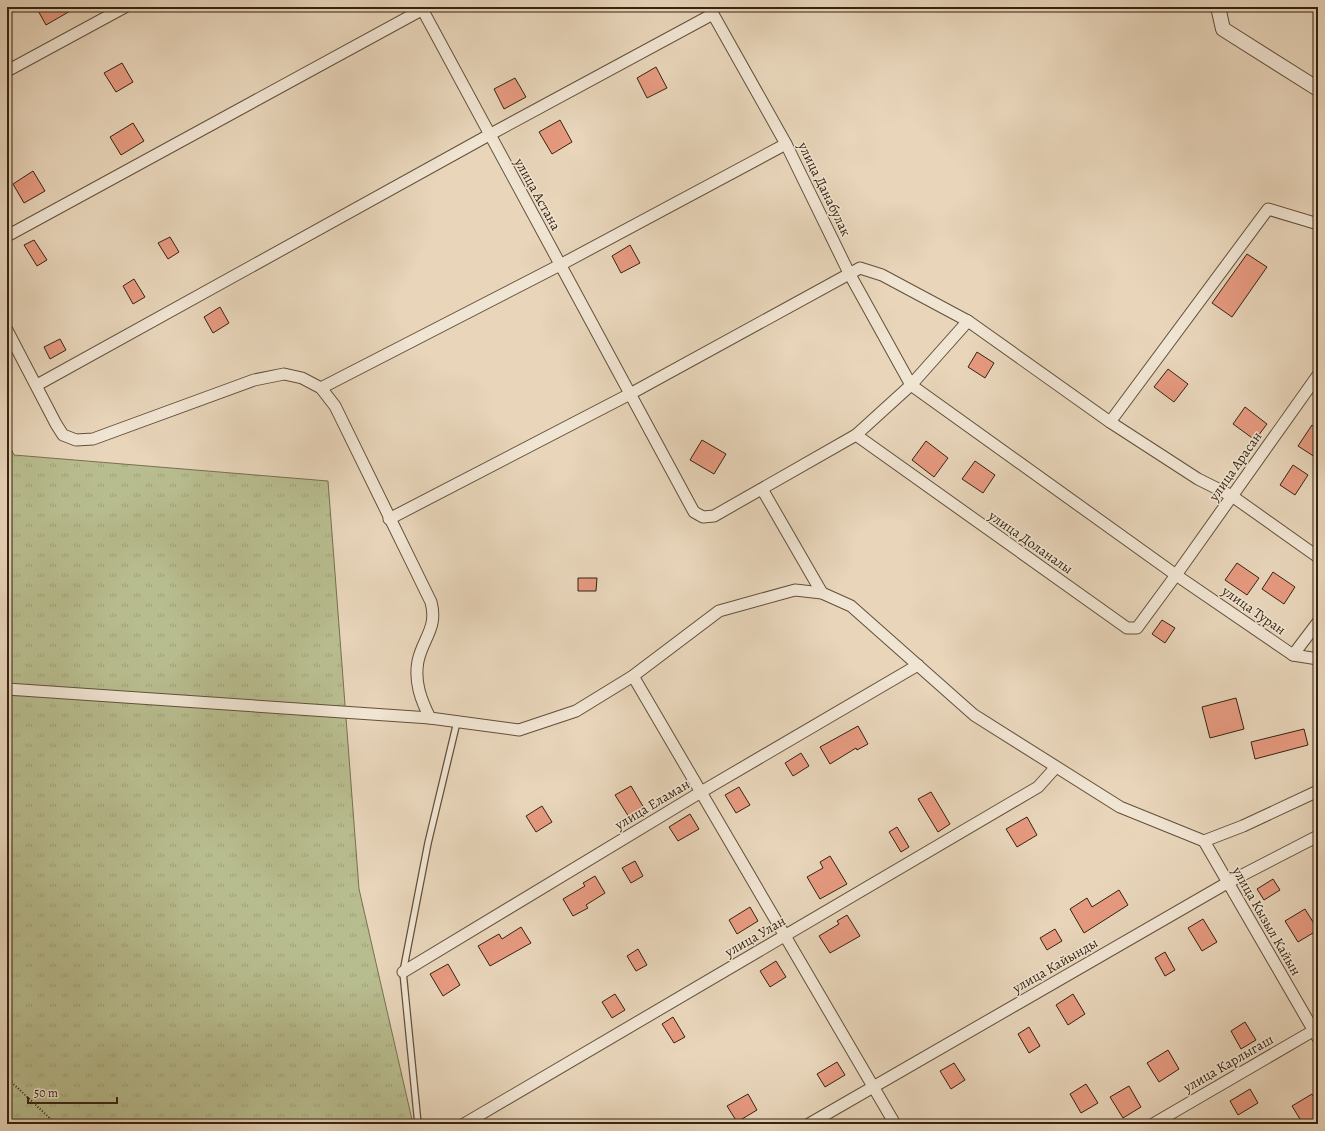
<svg xmlns="http://www.w3.org/2000/svg" width="1325" height="1131" viewBox="0 0 1325 1131" font-family="Alegreya,serif">
<style>
.grass{fill:url(#grass-tufts);stroke:#77704f}
.building{fill:#e69a80;stroke:#36230f}
.lines{fill:none;stroke-linecap:round;stroke-linejoin:round}
.service-casing{stroke:#62503a;stroke-width:8}
.minor-casing{stroke:#62503a;stroke-width:13}
.tertiary-casing{stroke:#62503a;stroke-width:16}
.path{stroke:#36230f;stroke-width:2;stroke-dasharray:1 2;stroke-linecap:butt}
.service{stroke:#f0e4d2;stroke-width:5.5}
.minor{stroke:#f0e4d2;stroke-width:11}
.tertiary{stroke:#f0e4d2;stroke-width:14}
.labels{text-anchor:middle;stroke-width:3;stroke-linejoin:round;paint-order:stroke}
.street-label{font-size:14px;fill:#36230f;stroke:#f0e4d2}
</style>
<defs>
<pattern id="grass-tufts" width="24" height="20" patternUnits="userSpaceOnUse"><rect width="24" height="20" fill="#b8bd8f"/><path d="M3 7l-1-3M5 7V3M7 7l1-3M15 17l-1-3M17 17v-4M19 17l1-3" fill="none" stroke="#9fa27a"/></pattern>
</defs>
<rect width="100%" height="100%" fill="#e8d5ba"/>
<filter id="stains"><feTurbulence type="fractalNoise" baseFrequency=".005" numOctaves="4"/><feColorMatrix values="0 0 0 0 .2 0 0 0 0 .09 0 0 0 0 .02 0 0 0 .5 -.17"/></filter>
<radialGradient id="worn" r=".72"><stop offset=".6" stop-color="#630" stop-opacity="0"/><stop offset="1" stop-color="#630" stop-opacity=".3"/></radialGradient>
<path class="grass" d="M 7,441 L 14,455 L 328,481 L 359,889 L 413,1124 L 7,1124 Z"/>
<g class="building">
<path d="M 36,7 L 77,7 L 46,25 Z"/>
<path d="M 122,63 L 133,82 L 116,92 L 104,73 Z"/>
<path d="M 656,67 L 667,88 L 647,98 L 637,78 Z"/>
<path d="M 515,78 L 526,97 L 504,109 L 494,89 Z"/>
<path d="M 560,120 L 572,142 L 552,154 L 539,132 Z"/>
<path d="M 133,123 L 144,141 L 121,155 L 110,137 Z"/>
<path d="M 33,171 L 45,191 L 24,203 L 13,184 Z"/>
<path d="M 170,237 L 179,252 L 168,259 L 158,243 Z"/>
<path d="M 34,240 L 47,260 L 37,266 L 24,245 Z"/>
<path d="M 630,245 L 640,263 L 621,273 L 612,256 Z"/>
<path d="M 1247,254 L 1267,267 L 1232,317 L 1212,303 Z"/>
<path d="M 134,279 L 145,297 L 133,304 L 123,286 Z"/>
<path d="M 220,307 L 229,323 L 213,333 L 204,317 Z"/>
<path d="M 60,339 L 66,350 L 50,359 L 44,347 Z"/>
<path d="M 977,352 L 994,363 L 985,378 L 968,367 Z"/>
<path d="M 1168,369 L 1188,384 L 1174,402 L 1154,387 Z"/>
<path d="M 1245,407 L 1267,424 L 1255,440 L 1233,424 Z"/>
<path d="M 1312,425 L 1318,430 L 1318,459 L 1298,446 Z"/>
<path d="M 702,440 L 726,454 L 714,474 L 690,460 Z"/>
<path d="M 926,441 L 948,458 L 934,477 L 912,460 Z"/>
<path d="M 975,461 L 995,475 L 983,493 L 962,479 Z"/>
<path d="M 1293,465 L 1308,475 L 1295,495 L 1280,485 Z"/>
<path d="M 1237,563 L 1259,578 L 1247,595 L 1225,580 Z"/>
<path d="M 1273,572 L 1295,587 L 1284,604 L 1262,589 Z"/>
<path d="M 578,578 L 597,578 L 596,591 L 578,591 Z"/>
<path d="M 1162,620 L 1175,628 L 1165,643 L 1152,634 Z"/>
<path d="M 1236,698 L 1244,729 L 1210,738 L 1202,707 Z"/>
<path d="M 858,726 L 868,744 L 857,750 L 856,748 L 830,764 L 820,747 Z"/>
<path d="M 1304,729 L 1308,745 L 1255,759 L 1251,742 Z"/>
<path d="M 801,753 L 809,766 L 793,776 L 785,763 Z"/>
<path d="M 631,786 L 644,808 L 629,817 L 615,795 Z"/>
<path d="M 739,787 L 750,805 L 736,813 L 725,795 Z"/>
<path d="M 931,792 L 950,824 L 938,832 L 918,799 Z"/>
<path d="M 542,806 L 552,822 L 536,832 L 526,816 Z"/>
<path d="M 690,814 L 699,829 L 678,841 L 669,827 Z"/>
<path d="M 1027,817 L 1037,835 L 1017,847 L 1006,829 Z"/>
<path d="M 897,827 L 909,847 L 901,852 L 889,832 Z"/>
<path d="M 830,856 L 847,884 L 820,899 L 807,877 L 823,868 L 820,862 Z"/>
<path d="M 635,861 L 643,876 L 631,883 L 622,868 Z"/>
<path d="M 595,876 L 605,893 L 586,905 L 588,908 L 573,916 L 563,899 L 585,886 L 583,883 Z"/>
<path d="M 1273,879 L 1280,890 L 1264,900 L 1257,889 Z"/>
<path d="M 1119,890 L 1128,905 L 1084,933 L 1070,909 L 1087,898 L 1092,907 Z"/>
<path d="M 750,907 L 758,921 L 737,934 L 729,920 Z"/>
<path d="M 1305,909 L 1318,930 L 1298,942 L 1285,921 Z"/>
<path d="M 847,915 L 860,936 L 830,953 L 819,936 L 839,924 L 837,921 Z"/>
<path d="M 1203,919 L 1217,942 L 1202,951 L 1188,928 Z"/>
<path d="M 521,927 L 531,943 L 490,966 L 478,946 L 499,934 L 502,939 Z"/>
<path d="M 1055,929 L 1062,941 L 1047,950 L 1040,938 Z"/>
<path d="M 638,949 L 647,965 L 636,971 L 627,956 Z"/>
<path d="M 1165,952 L 1175,970 L 1165,976 L 1155,958 Z"/>
<path d="M 776,961 L 786,977 L 770,987 L 760,971 Z"/>
<path d="M 448,964 L 460,985 L 443,996 L 430,974 Z"/>
<path d="M 615,994 L 625,1010 L 612,1018 L 602,1002 Z"/>
<path d="M 1073,994 L 1085,1014 L 1068,1025 L 1056,1005 Z"/>
<path d="M 673,1017 L 685,1037 L 674,1043 L 662,1024 Z"/>
<path d="M 1245,1022 L 1256,1040 L 1241,1049 L 1231,1031 Z"/>
<path d="M 1029,1027 L 1040,1046 L 1029,1053 L 1018,1034 Z"/>
<path d="M 1168,1050 L 1179,1069 L 1159,1082 L 1147,1063 Z"/>
<path d="M 837,1062 L 845,1075 L 825,1087 L 817,1074 Z"/>
<path d="M 954,1063 L 965,1080 L 951,1089 L 940,1071 Z"/>
<path d="M 1086,1084 L 1098,1103 L 1081,1113 L 1070,1094 Z"/>
<path d="M 1129,1086 L 1141,1107 L 1123,1118 L 1110,1097 Z"/>
<path d="M 1250,1089 L 1258,1103 L 1238,1115 L 1230,1101 Z"/>
<path d="M 748,1094 L 757,1110 L 737,1122 L 727,1106 Z"/>
<path d="M 1312,1094 L 1318,1104 L 1318,1118 L 1308,1124 L 1303,1124 L 1292,1106 Z"/>
</g>
<g class="lines">
<g class="service-casing">
<path id="service" d="M 418,1124 L 403,972 L 428,843 L 457,722"/>
</g>
<g class="minor-casing">
<g id="minor">
<path d="M 421,7 L 694,512 L 703,517 L 714,516 L 856,435 L 911,385 L 968,321 L 1110,422 L 1198,479 L 1232,496 L 1318,557"/>
<path d="M 709,7 L 786,144 L 849,273 L 911,385 L 1176,575 L 1293,655 L 1318,659"/>
<path d="M 7,71 L 125,7"/>
<path d="M 7,236 L 427,7"/>
<path d="M 7,330 L 56,424 L 63,435 L 76,440 L 93,439 L 254,380 L 284,374 L 302,378 L 321,388 L 335,406 L 431,602 C 438,628 423,638 418,661 C 414,682 421,700 430,718"/>
<path d="M 37,385 L 489,135 L 713,14"/>
<path d="M 321,388 L 560,265 L 786,144"/>
<path d="M 1110,422 L 1268,209 L 1318,224"/>
<path d="M 856,435 L 1127,628 L 1137,628 L 1176,575 L 1318,375"/>
<path d="M 762,489 L 822,593"/>
<path d="M 389,519 L 630,394 L 860,268 L 882,275 L 968,321"/>
<path d="M 1293,655 L 1318,622"/>
<path d="M 633,676 L 895,1124"/>
<path d="M 7,689 L 430,718 L 519,730 L 576,711 L 633,676 L 719,611 L 795,590 L 822,593 L 851,606 L 974,715 L 1120,807 L 1204,841 L 1243,826 L 1318,791"/>
<path d="M 1204,841 L 1318,1038"/>
<path d="M 403,972 L 701,792 L 918,665"/>
<path d="M 464,1124 L 1038,787 L 1056,767"/>
<path d="M 809,1124 L 1227,883 L 1318,836"/>
<path d="M 1153,1124 L 1318,1028"/>
</g>
</g>
<g class="tertiary-casing">
<path id="tertiary" d="M 1218,7 L 1223,29 L 1318,89"/>
</g>
<path class="path" d="M 7,1078 L 56,1124"/>
<use href="#service" class="service"/>
<use href="#minor" class="minor"/>
<use href="#tertiary" class="tertiary"/>
</g>
<g class="labels">
<g class="street-label">
<text transform="translate(825 189) rotate(64)" y="5">улица Данабулак</text>
<text transform="translate(538 194) rotate(61)" y="5">улица Астана</text>
<text transform="translate(1235 466) rotate(-55)" y="5">улица Арасан</text>
<text transform="translate(1031 542) rotate(35)" y="5">улица Доланалы</text>
<text transform="translate(1254 610) rotate(35)" y="5">улица Туран</text>
<text transform="translate(652 804) rotate(-31)" y="5">улица Еламан</text>
<text transform="translate(1267 921) rotate(60)" y="5">улица Кызыл Кайын</text>
<text transform="translate(755 936) rotate(-30)" y="5">улица Улан</text>
<text transform="translate(1055 965) rotate(-30)" y="5">улица Кайынды</text>
<text transform="translate(1228 1063) rotate(-30)" y="5">улица Карлыгаш</text>
</g>
</g>
<rect width="1325" height="1131" fill="none" stroke="#e8d5ba" stroke-width="24"/>
<rect x="8" y="8" width="1309" height="1115" fill="none" stroke="#36230f" stroke-width="2"/>
<rect x="12" y="12" width="1301" height="1107" fill="none" stroke="#36230f"/>
<path d="M28 1097v6h89v-6" fill="none" stroke="#36230f" stroke-width="2"/>
<text x="34" y="1097" font-size="12" fill="#36230f" stroke="#f0e4d2" stroke-width="3" paint-order="stroke">50 m</text>
<rect width="100%" height="100%" filter="url(#stains)"/>
<rect width="100%" height="100%" fill="url(#worn)"/>
</svg>
